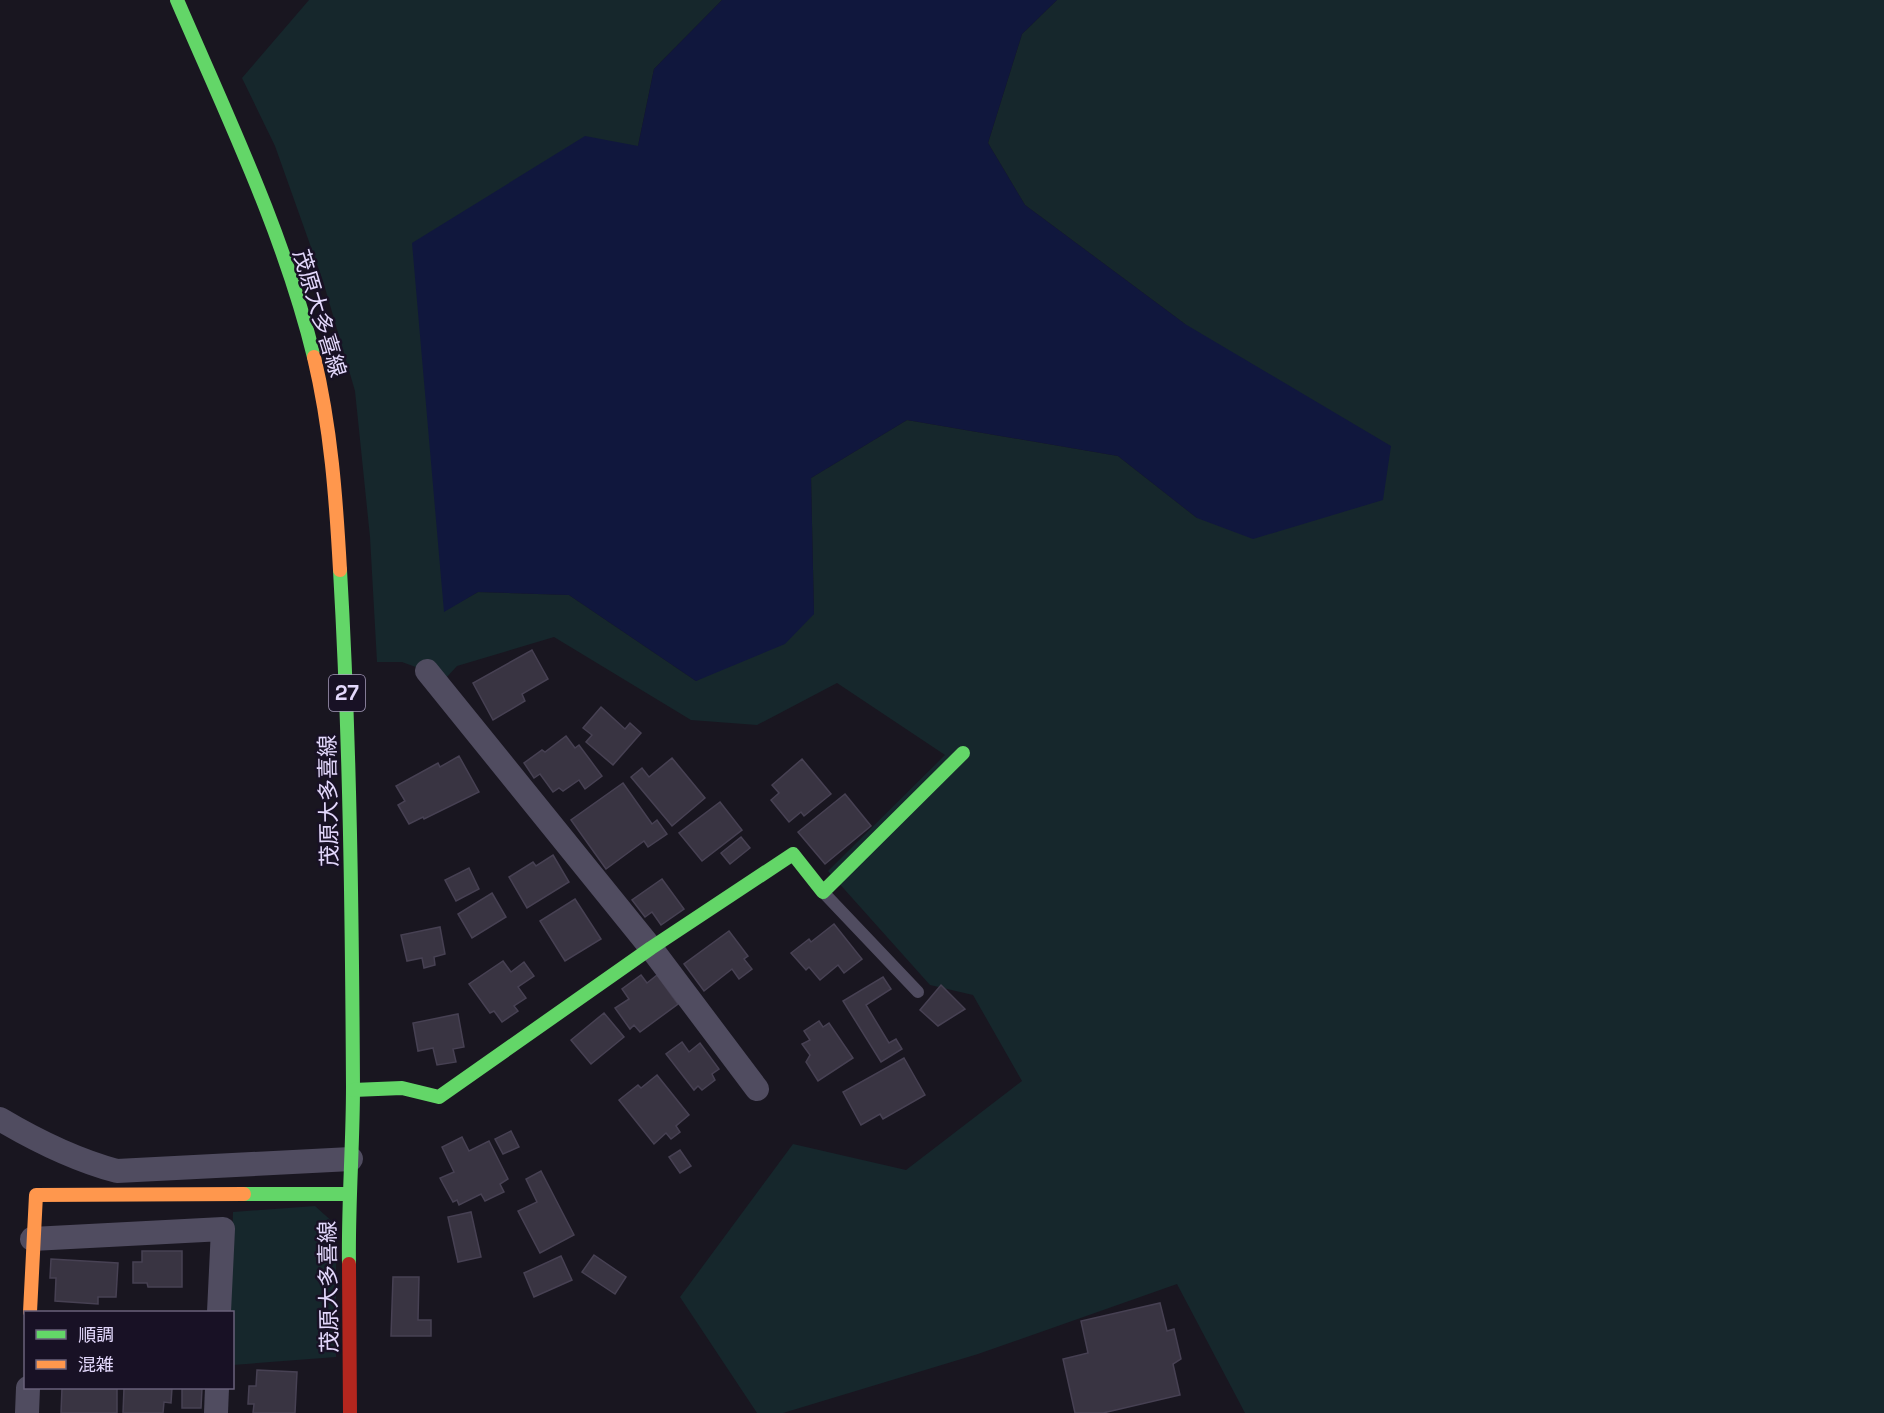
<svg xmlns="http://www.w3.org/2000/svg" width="1884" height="1413" viewBox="0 0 1884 1413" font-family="'Space Grotesk','Noto Sans JP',sans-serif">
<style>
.green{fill:#16272c}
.water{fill:#10173d}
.building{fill:#393442;stroke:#474153;stroke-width:1.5}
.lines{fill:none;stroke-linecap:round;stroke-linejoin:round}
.lane{stroke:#504c60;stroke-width:12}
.street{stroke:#504c60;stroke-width:24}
.fast{stroke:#63d668;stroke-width:14}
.slow{stroke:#ff974d;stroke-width:14}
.jam{stroke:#b3261e;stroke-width:14}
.labels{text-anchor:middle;stroke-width:5;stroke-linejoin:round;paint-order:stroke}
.shield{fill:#181125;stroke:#a69cbc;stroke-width:1.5}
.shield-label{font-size:21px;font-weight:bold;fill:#e3d8fc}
.street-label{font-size:22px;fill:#e3d8fc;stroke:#181125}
</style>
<rect width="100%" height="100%" fill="#191620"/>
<g class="green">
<path d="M 309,0 L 722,0 L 654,69 L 638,146 L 444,611 L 478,592 L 569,595 L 696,681 L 814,614 L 811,478 L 907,420 L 1118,456 L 1197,518 L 1185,324 L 1025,205 L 988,143 L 1022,34 L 1057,0 L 1884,0 L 1884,1413 L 1245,1413 L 1177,1284 L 978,1354 L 783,1413 L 757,1413 L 680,1297 L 793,1144 L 906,1170 L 1022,1081 L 973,995 L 930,985 L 828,871 L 945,755 L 837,683 L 757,725 L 691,720 L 554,637 L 457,666 L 446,678 L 402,662 L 377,662 L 370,537 L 355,391 L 323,281 L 275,146 L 242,78 Z"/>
<path d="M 315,1206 L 336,1225 L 336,1357 L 233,1365 L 232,1312 L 230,1312 L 233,1212 Z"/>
</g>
<path class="water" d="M 722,0 L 1057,0 L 1022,34 L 988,143 L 1025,205 L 1185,324 L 1391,446 L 1383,500 L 1253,539 L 1197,518 L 1118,456 L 907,420 L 811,478 L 814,614 L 785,644 L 696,681 L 569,595 L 478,592 L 444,612 L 412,243 L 585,136 L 638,146 L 654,69 Z"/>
<g class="building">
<path d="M 532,650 L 548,679 L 522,694 L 525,701 L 493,720 L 473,683 Z"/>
<path d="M 601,707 L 625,729 L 630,723 L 641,733 L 613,765 L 586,742 L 592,735 L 583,728 Z"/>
<path d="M 566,736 L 575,748 L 579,745 L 602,776 L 585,789 L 579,780 L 563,791 L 559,788 L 553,792 L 540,774 L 534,778 L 524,763 L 542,750 L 545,752 Z"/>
<path d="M 459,756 L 479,792 L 424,819 L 423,817 L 409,824 L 398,805 L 405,801 L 396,786 L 438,763 L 440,767 Z"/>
<path d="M 672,758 L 705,798 L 672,826 L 631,777 L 642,768 L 649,777 Z"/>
<path d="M 802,759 L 831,794 L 804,816 L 801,812 L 789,822 L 771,800 L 779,793 L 772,785 Z"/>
<path d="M 623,783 L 652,824 L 657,820 L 667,834 L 648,847 L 644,841 L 606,869 L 571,820 Z"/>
<path d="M 845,794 L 871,826 L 825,864 L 798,832 Z"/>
<path d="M 720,802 L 742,830 L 702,861 L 679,833 Z"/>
<path d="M 741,837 L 750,848 L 730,864 L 721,853 Z"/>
<path d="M 553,855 L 569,882 L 527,908 L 509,877 L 533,862 L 536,866 Z"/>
<path d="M 469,868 L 479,889 L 456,901 L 445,880 Z"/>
<path d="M 662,879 L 684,909 L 661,925 L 652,912 L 645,917 L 632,900 Z"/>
<path d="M 492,893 L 506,917 L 472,938 L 458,914 Z"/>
<path d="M 575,899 L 601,939 L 565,961 L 540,921 Z"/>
<path d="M 834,924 L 862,959 L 844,973 L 838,965 L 820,980 L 809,967 L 806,970 L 791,953 L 809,939 L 811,942 Z"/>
<path d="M 440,927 L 445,954 L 434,957 L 435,965 L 424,968 L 422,958 L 407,961 L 401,935 Z"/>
<path d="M 729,931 L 748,956 L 744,959 L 752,969 L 739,979 L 732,969 L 704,991 L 684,964 Z"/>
<path d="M 503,961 L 511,972 L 524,962 L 534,976 L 518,987 L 526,998 L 514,1006 L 518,1011 L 502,1022 L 494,1011 L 490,1013 L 469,984 Z"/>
<path d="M 641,975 L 647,983 L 657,975 L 678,1004 L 640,1032 L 634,1025 L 630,1029 L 615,1008 L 629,999 L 622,989 Z"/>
<path d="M 883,977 L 891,989 L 866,1005 L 889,1043 L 896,1039 L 902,1049 L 881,1062 L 843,1001 Z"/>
<path d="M 941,985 L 965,1009 L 938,1026 L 920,1010 Z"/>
<path d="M 604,1013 L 624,1037 L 591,1064 L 571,1040 Z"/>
<path d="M 458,1014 L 464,1047 L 453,1049 L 456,1062 L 437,1065 L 433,1048 L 418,1051 L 413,1023 Z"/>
<path d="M 819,1021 L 823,1027 L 829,1023 L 853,1058 L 818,1081 L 806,1062 L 810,1055 L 802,1044 L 810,1040 L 804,1031 Z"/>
<path d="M 682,1042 L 689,1052 L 700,1043 L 719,1069 L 712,1074 L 715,1080 L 702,1090 L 698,1086 L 694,1090 L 666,1054 Z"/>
<path d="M 904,1058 L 925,1095 L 883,1119 L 880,1114 L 861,1125 L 843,1092 Z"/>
<path d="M 657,1075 L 689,1115 L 676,1126 L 680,1132 L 671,1139 L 666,1133 L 654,1144 L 619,1100 L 638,1085 L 641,1088 Z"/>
<path d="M 511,1131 L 519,1147 L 503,1154 L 495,1139 Z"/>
<path d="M 462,1137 L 469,1151 L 489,1141 L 508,1179 L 500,1184 L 504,1192 L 485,1201 L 481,1194 L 459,1205 L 457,1200 L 453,1202 L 440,1178 L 454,1172 L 442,1147 Z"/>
<path d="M 680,1150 L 691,1166 L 680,1173 L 669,1157 Z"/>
<path d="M 541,1171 L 574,1235 L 540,1253 L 518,1211 L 537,1202 L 526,1179 Z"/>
<path d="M 471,1212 L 481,1257 L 458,1262 L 448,1217 Z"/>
<path d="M 142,1251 L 182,1251 L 182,1287 L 148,1287 L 147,1283 L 133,1283 L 133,1262 L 142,1262 Z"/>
<path d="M 594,1255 L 626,1277 L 615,1294 L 582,1272 Z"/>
<path d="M 561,1256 L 572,1280 L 534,1297 L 524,1273 Z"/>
<path d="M 51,1259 L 118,1263 L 116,1297 L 98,1297 L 98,1304 L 55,1301 L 56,1278 L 50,1278 Z"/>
<path d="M 393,1277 L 419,1277 L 418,1320 L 431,1320 L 431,1336 L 391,1336 Z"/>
<path d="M 1160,1303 L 1167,1331 L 1174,1329 L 1181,1359 L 1173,1364 L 1180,1395 L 1103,1413 L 1075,1413 L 1063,1359 L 1088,1353 L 1081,1321 Z"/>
<path d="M 257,1370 L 297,1372 L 295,1413 L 253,1413 L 254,1404 L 248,1404 L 249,1386 L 256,1386 Z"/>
<path d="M 62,1388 L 117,1388 L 117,1413 L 61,1413 Z"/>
<path d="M 124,1388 L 172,1388 L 171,1403 L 164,1402 L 163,1413 L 123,1413 Z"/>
<path d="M 182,1388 L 202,1388 L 201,1408 L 182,1408 Z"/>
</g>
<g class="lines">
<path class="lane" d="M 823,892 L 918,992"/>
<g class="street">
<path d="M 427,671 L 651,948 L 757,1089"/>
<path d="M 0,1119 C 37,1141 76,1160 117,1171 L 351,1159"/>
<path d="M 32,1239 L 223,1229 L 219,1312"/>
<path d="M 27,1413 L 28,1388"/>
<path d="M 216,1413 L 217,1388"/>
</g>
<g class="fast">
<path d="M 177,0 C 227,116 284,234 314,357"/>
<path d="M 340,570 C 350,742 352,915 353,1087 C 353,1146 348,1205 349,1264"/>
<path d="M 353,1090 L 402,1088 L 439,1097 L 651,948 L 793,854 L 823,892 L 963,753"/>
<path d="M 244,1194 L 348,1194"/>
</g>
<g class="slow">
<path d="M 314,357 C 331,428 336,498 340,570"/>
<path d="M 30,1312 L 36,1195 L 244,1194"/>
</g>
<path class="jam" d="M 349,1264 L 350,1413"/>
</g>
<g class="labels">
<rect class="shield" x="329" y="675" width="36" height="36" rx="4.5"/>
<g class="shield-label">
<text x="347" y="700">27</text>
</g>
<g class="street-label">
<text transform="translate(320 313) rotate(73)" y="8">茂原大多喜線</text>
<text transform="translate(328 801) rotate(-91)" y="8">茂原大多喜線</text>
<text transform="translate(328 1287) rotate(-91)" y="8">茂原大多喜線</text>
</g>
</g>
<rect x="24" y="1311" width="210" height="78" fill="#181125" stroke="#69617b" stroke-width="1.5"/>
<rect x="36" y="1330" width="30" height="9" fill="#63d668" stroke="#69617b" stroke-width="1.5"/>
<text x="78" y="1341" font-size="18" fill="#e3d8fc">順調</text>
<rect x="36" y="1360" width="30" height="9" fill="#ff974d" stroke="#69617b" stroke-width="1.5"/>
<text x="78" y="1371" font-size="18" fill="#e3d8fc">混雑</text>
</svg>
